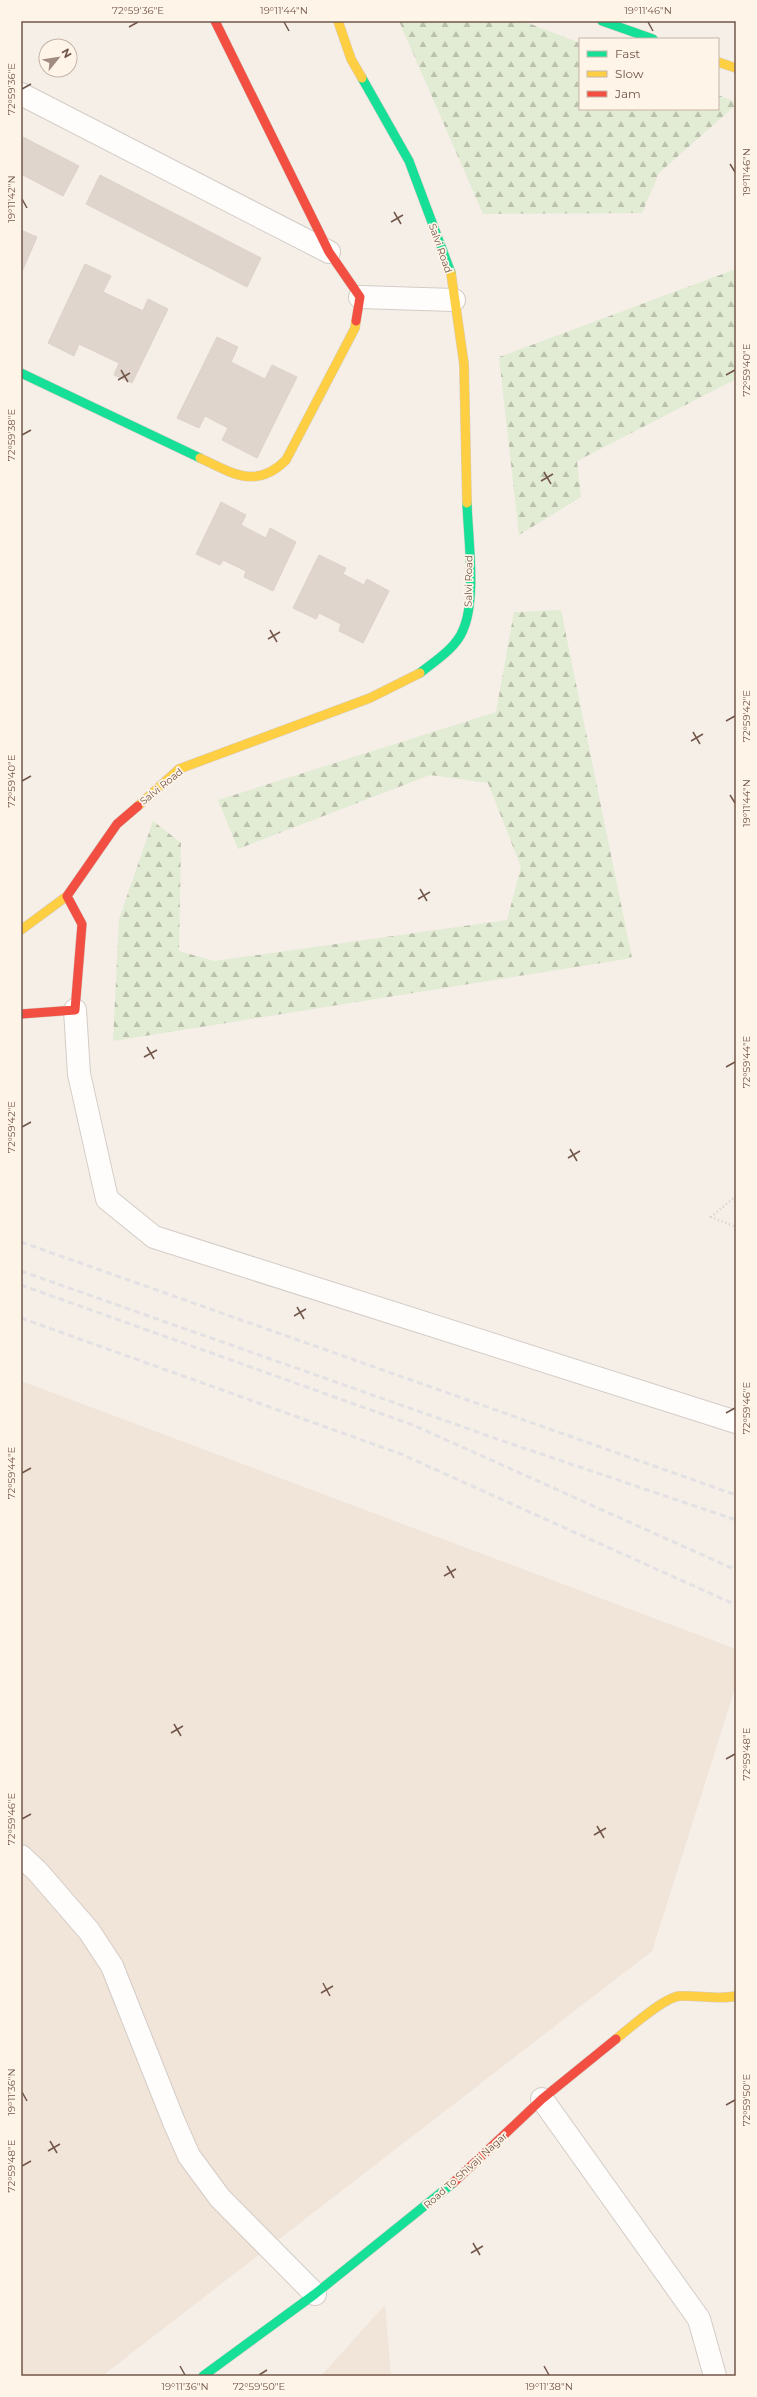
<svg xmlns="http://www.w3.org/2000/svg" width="757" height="2397" viewBox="0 0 757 2397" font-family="Montserrat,sans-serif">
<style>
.residential{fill:#f1e4d8}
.forest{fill:url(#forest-firs)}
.building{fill:#dfd5cd;stroke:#ded2ca}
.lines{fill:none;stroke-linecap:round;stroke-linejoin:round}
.street-casing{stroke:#d4ccc6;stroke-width:24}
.fast-casing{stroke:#d4ccc4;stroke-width:10}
.slow-casing{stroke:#d4ccc4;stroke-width:10}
.jam-casing{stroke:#d4ccc4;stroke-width:10}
.path{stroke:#d7cec9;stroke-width:2.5;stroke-dasharray:1 3;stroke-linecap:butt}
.street{stroke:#fefdfc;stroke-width:22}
.fast{stroke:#16e098;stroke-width:9}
.slow{stroke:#ffcf43;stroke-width:9}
.jam{stroke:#f24e42;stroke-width:9}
.rail{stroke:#e3e1e4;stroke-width:3;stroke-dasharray:6 4;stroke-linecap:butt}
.ticks{fill:none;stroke:#725649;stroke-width:1.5}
.labels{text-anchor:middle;stroke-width:3.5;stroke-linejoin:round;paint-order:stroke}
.street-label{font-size:10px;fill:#725649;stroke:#fef4e8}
.neatline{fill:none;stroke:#725649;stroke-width:1.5}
.ticks-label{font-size:10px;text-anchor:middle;fill:#725649}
</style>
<defs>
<pattern id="forest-firs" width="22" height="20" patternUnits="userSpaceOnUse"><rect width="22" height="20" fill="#e2ebd3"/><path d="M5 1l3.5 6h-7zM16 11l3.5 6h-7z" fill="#bcc1ad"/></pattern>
</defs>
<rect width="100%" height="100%" fill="#f5efe8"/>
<g class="residential">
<path d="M 21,1381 L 736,1649 L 736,1685 L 652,1951 L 102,2376 L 21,2376 Z"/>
<path d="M 385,2305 L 391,2376 L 321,2376 Z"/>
</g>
<g class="forest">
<path d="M 399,21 L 523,21 L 580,43 L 580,109 L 718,109 L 718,95 L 736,102 L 736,105 L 659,173 L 642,213 L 483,214 Z"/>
<path d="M 736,269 L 736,379 L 577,461 L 581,497 L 519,535 L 499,357 Z"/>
<path d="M 561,610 L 632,958 L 113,1041 L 119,919 L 153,821 L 181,843 L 179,951 L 214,961 L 507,920 L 521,867 L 488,783 L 430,775 L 238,849 L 218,800 L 496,712 L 514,612 Z"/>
</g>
<g class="building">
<path d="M 21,136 L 79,166 L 63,196 L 21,174 Z"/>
<path d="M 100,175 L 261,258 L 247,287 L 86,204 Z"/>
<path d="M 21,230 L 37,237 L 21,274 Z"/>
<path d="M 85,264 L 111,276 L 103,292 L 143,311 L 148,299 L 168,309 L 132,383 L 114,375 L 119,363 L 79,344 L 74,356 L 48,343 Z"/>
<path d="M 217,337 L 238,347 L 231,362 L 265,379 L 272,365 L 297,377 L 257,458 L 222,440 L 228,428 L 205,416 L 199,428 L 177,418 Z"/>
<path d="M 221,502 L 246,515 L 241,525 L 266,538 L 270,528 L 296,542 L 273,591 L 244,577 L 246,571 L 223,560 L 220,565 L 196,554 Z"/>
<path d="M 319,555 L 346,568 L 343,574 L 364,585 L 367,579 L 389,591 L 363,643 L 339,631 L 341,624 L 319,613 L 316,619 L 293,608 Z"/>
</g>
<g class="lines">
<g class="street-casing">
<g id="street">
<path d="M 21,94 L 329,252"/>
<path d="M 360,297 L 454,300"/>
<path d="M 75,1010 L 79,1074 L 107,1199 L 154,1237 L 736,1422"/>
<path d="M 21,1856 L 38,1872 L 89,1931 L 112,1966 L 174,2122 L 189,2156 L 220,2198 L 315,2294"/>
<path d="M 542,2099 L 699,2319 L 715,2376"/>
</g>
</g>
<g class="fast-casing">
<g id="fast">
<path d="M 602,21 L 653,39"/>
<path d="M 362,78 L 409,161 L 451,273"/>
<path d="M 21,373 L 200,458"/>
<path d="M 420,673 C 435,661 456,648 463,630 C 477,599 468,538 467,503"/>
<path d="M 203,2376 L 315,2294 L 453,2183"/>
</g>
</g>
<g class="slow-casing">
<g id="slow">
<path d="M 338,21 L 351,59 L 362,78"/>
<path d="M 718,62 L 736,68"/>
<path d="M 451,273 L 464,364 L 467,503"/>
<path d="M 200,458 C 232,473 256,490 286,460 L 355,328 L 356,321"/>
<path d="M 138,806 L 179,769 L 370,698 L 420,673"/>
<path d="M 21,930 L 67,896"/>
<path d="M 616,2039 C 630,2028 664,1997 680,1996 C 700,1995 717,2000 736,1996"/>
</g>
</g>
<g class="jam-casing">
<g id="jam">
<path d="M 215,21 L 329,252 L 360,297 L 356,321"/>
<path d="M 21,1014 L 75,1010 L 82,924 L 67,896 L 117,824 L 138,806"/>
<path d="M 453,2183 L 542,2099 L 616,2039"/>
</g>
</g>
<path class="path" d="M 736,1196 L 711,1217 L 736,1227"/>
<use href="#street" class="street"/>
<use href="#fast" class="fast"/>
<use href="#slow" class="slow"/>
<use href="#jam" class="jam"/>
<g class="rail">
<path d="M 21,1242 L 736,1495"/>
<path d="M 21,1271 L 503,1441 L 736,1520"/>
<path d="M 21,1285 L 413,1425 L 736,1570"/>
<path d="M 21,1318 L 401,1454 L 736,1605"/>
</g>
</g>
<path class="ticks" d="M 284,22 L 289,31M 648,22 L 653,31M 129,27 L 138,22M 22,89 L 31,84M 730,164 L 735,172M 22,199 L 27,208M 394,212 L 401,224M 391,222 L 403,215M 121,370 L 128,382M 726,375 L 735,370M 118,380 L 130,373M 22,435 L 31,430M 544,472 L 551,484M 541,481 L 553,474M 270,630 L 277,642M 268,639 L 280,632M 726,721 L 735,716M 693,732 L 700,744M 691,741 L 703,734M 22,781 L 31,776M 730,795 L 735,803M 420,889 L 427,901M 418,899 L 430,892M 147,1047 L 154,1059M 144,1057 L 157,1050M 726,1067 L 735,1062M 22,1127 L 31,1122M 570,1149 L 577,1161M 568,1158 L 580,1151M 297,1307 L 304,1319M 294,1316 L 306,1309M 726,1413 L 735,1408M 22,1473 L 31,1468M 447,1566 L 454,1578M 444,1576 L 456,1569M 174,1724 L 181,1736M 171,1733 L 183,1726M 726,1759 L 735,1754M 22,1819 L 31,1814M 597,1826 L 604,1838M 594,1835 L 606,1828M 323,1983 L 330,1996M 321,1993 L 333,1986M 22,2092 L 27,2101M 726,2105 L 735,2100M 50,2141 L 57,2153M 48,2151 L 60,2144M 22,2166 L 31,2161M 473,2243 L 480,2255M 471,2253 L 483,2246M 180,2366 L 185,2375M 544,2366 L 549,2375M 259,2375 L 267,2370"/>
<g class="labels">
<g class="street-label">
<text transform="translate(441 248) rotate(71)" y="4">Salvi Road</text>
<text transform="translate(468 581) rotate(-89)" y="4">Salvi Road</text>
<text transform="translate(161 786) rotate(-39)" y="4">Salvi Road</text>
<text transform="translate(465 2170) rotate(-42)" y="4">Road To Shivaji Nagar</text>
</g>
</g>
<rect width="757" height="2397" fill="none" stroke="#fef4e8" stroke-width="44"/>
<rect x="579" y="38" width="140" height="72" fill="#fef4e8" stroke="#c6b5a8"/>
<rect x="587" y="51" width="20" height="6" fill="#16e098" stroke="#c6b5a8"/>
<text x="615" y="58" font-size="12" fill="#725649">Fast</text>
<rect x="587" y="71" width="20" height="6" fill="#ffcf43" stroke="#c6b5a8"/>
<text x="615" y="78" font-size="12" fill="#725649">Slow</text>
<rect x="587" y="91" width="20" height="6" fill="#f24e42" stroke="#c6b5a8"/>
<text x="615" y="98" font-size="12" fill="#725649">Jam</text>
<g transform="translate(58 58) rotate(60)"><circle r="19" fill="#fef4e8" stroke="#c6b5a8"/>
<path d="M0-3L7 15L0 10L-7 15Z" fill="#a08c81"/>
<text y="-6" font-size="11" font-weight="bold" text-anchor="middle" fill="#725649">N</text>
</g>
<rect x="22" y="22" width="713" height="2353" class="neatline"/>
<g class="ticks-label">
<text x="138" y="14">72°59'36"E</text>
<text x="284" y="14">19°11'44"N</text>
<text x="648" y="14">19°11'46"N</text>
<text transform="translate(11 89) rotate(-90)" y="4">72°59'36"E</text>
<text transform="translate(746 172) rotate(-90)" y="4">19°11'46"N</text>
<text transform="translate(11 199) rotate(-90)" y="4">19°11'42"N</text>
<text transform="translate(746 370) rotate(-90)" y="4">72°59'40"E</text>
<text transform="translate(11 435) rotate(-90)" y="4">72°59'38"E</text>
<text transform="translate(746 716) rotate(-90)" y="4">72°59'42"E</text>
<text transform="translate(11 781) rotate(-90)" y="4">72°59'40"E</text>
<text transform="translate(746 803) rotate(-90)" y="4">19°11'44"N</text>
<text transform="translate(746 1062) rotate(-90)" y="4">72°59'44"E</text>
<text transform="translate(11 1127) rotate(-90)" y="4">72°59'42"E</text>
<text transform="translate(746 1408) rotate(-90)" y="4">72°59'46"E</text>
<text transform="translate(11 1473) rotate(-90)" y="4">72°59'44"E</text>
<text transform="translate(746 1754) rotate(-90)" y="4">72°59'48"E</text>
<text transform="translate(11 1819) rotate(-90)" y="4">72°59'46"E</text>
<text transform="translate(11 2092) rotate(-90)" y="4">19°11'36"N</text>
<text transform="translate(746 2100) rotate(-90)" y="4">72°59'50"E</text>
<text transform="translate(11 2166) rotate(-90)" y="4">72°59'48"E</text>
<text x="185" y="2390">19°11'36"N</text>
<text x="259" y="2390">72°59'50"E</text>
<text x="549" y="2390">19°11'38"N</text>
</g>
</svg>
